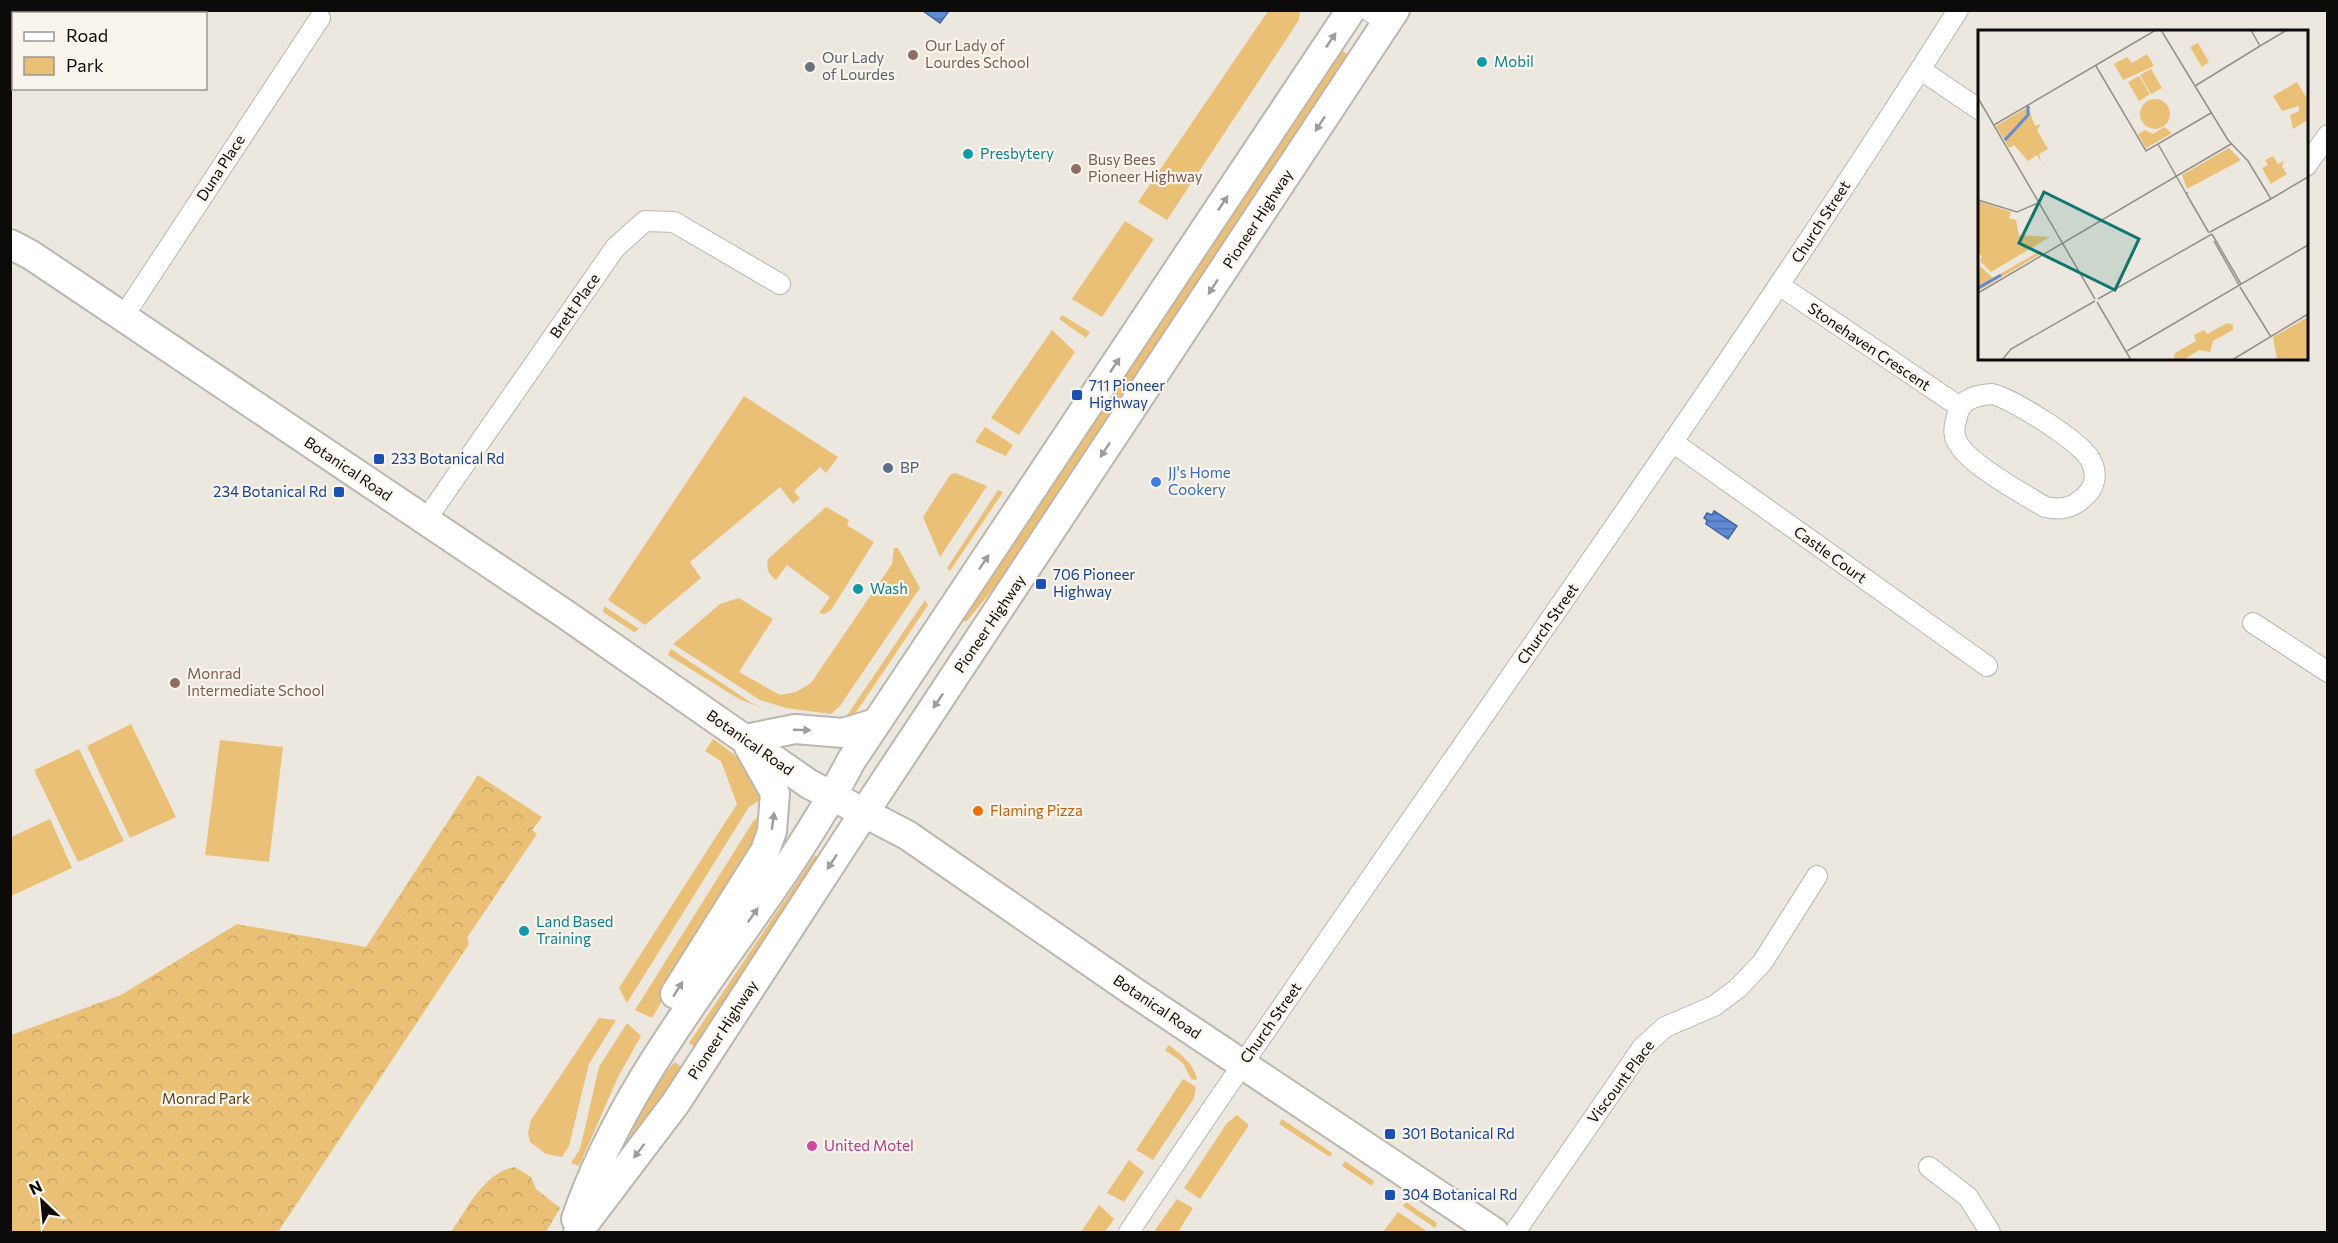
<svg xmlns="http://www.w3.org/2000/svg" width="2338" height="1243" viewBox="0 0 2338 1243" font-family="Commissioner,sans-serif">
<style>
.green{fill:#e9c076}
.forest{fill:url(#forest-crowns)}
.water{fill:url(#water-rules);stroke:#486499;stroke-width:1.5}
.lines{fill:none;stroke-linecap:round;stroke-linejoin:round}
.street-casing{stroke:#bbb6ae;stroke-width:22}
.secondary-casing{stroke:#bbb6ae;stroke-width:32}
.street{stroke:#fff;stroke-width:20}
.secondary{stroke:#fff;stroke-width:28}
.oneway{fill:#9e9d9d}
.education-dot{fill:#8d6e63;stroke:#faf5ec;stroke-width:2}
.culture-dot{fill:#0f9aa8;stroke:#faf5ec;stroke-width:2}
.worship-dot{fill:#6b7280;stroke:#faf5ec;stroke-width:2}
.transit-dot{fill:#1a4fb4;stroke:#faf5ec;stroke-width:2}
.service-dot{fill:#5c6f8a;stroke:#faf5ec;stroke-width:2}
.shop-dot{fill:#3f7fe0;stroke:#faf5ec;stroke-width:2}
.food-dot{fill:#e8710a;stroke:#faf5ec;stroke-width:2}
.hotel-dot{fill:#d1479c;stroke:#faf5ec;stroke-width:2}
.labels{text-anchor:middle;stroke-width:4.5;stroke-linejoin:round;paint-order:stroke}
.education-label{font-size:15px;fill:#785e54;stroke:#faf5ec;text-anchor:start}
.worship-label{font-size:15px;fill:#5b616d;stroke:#faf5ec;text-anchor:start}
.culture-label{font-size:15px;fill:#0d838f;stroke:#faf5ec;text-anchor:start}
.street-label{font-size:15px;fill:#0d0b09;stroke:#faf5ec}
.transit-label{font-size:15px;fill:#164399;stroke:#faf5ec;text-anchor:start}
.service-label{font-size:15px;fill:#4e5e75;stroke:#faf5ec;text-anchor:start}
.shop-label{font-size:15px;fill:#366cbe;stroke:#faf5ec;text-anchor:start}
.food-label{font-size:15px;fill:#c56008;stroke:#faf5ec;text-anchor:start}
.park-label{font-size:15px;fill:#59451d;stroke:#faf5ec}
.hotel-label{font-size:15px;fill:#b23c85;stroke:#faf5ec;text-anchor:start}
.inset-river{fill:none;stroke:#618ad7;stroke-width:3}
.inset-road{fill:none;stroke:#939089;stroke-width:1.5}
.view{fill:#0f766e;fill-opacity:0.15;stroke:#0f766e;stroke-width:3}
.inset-edge{fill:none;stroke:#0d0b09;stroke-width:3}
</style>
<defs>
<pattern id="forest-crowns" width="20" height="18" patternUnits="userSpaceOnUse" patternTransform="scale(1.5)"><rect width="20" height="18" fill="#e9c076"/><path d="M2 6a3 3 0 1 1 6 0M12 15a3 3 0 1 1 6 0" fill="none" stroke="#c7a465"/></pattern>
<pattern id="water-rules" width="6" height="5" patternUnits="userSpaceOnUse" patternTransform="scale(1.5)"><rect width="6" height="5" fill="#618ad7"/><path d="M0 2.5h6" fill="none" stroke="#4e6fad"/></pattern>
</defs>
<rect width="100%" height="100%" fill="#ede8df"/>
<g class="green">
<path d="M 1268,11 L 1300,11 L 1299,20 L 1167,220 L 1138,202 Z"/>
<path d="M 1341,50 L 1349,55 L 1012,566 L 966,622 L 961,619 Z"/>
<path d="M 1125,221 L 1154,239 L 1102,317 L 1072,299 Z"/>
<path d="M 1062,315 L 1090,332 L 1086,338 L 1059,319 Z"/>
<path d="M 1052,330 L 1075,352 L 1019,435 L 991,418 Z"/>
<path d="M 744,396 L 838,457 L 826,473 L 820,467 L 794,491 L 800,498 L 793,504 L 780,487 L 690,562 L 701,578 L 645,625 L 608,600 Z"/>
<path d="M 985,427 L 1013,445 L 1006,456 L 975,442 Z"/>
<path d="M 955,473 L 987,486 L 940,557 L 923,517 L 950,475 Z"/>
<path d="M 998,490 L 1003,492 L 950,571 L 947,568 Z"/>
<path d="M 826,507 L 849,520 L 847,525 L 874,542 L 831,610 L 824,614 L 819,613 L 830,597 L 787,565 L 776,580 C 768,574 766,569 768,559 Z"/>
<path d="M 894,548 L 898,548 L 920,588 L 840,706 L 831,714 L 786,708 L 760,700 L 673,644 L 720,604 L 739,598 L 773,619 L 739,672 L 780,695 L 796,692 L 811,683 L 892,564 Z"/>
<path d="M 925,600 L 928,605 L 857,711 L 839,724 L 848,714 Z"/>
<path d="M 604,606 L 639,629 L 634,632 L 603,612 Z"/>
<path d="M 671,649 L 750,702 L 762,708 L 739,699 L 668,655 Z"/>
<path d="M 131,724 L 176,817 L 130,838 L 87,746 Z"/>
<path d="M 713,739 C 740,757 751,769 762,799 L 749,807 L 627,1003 L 619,988 L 737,804 L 721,761 L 705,751 Z"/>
<path d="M 220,740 L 283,747 L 269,862 L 205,855 Z"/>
<path d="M 79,749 L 124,841 L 78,862 L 34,770 Z"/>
<path d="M 764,815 L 761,833 L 652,1018 L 635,1010 L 754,820 Z"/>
<path d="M 50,819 L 72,868 L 11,896 L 11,837 Z"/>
<path d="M 815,855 L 818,857 L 695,1047 L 689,1043 Z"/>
<path d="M 599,1018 L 616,1020 L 589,1064 L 569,1146 L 562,1157 L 546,1154 L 530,1142 L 528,1133 L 531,1120 Z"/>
<path d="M 627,1023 L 641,1036 L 618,1077 L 579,1166 L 571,1163 L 580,1149 L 599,1067 Z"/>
<path d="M 1169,1045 C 1181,1055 1194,1063 1197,1080 L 1191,1079 L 1183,1063 L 1165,1050 Z"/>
<path d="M 675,1062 L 683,1069 L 621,1166 C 620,1147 660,1075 675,1062 Z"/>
<path d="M 1183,1079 L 1196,1087 L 1194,1098 L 1153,1160 L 1136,1150 Z"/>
<path d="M 1237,1115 L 1249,1125 L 1200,1199 L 1184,1188 L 1227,1123 Z"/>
<path d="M 1282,1119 L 1332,1153 L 1330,1157 L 1279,1124 Z"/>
<path d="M 1129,1160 L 1144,1172 L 1124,1202 L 1107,1193 Z"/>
<path d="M 1345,1161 L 1374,1181 L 1372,1186 L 1342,1166 Z"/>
<path d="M 1177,1199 L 1193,1208 L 1178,1232 L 1158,1232 L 1155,1230 Z"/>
<path d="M 1406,1202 L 1437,1223 L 1435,1228 L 1403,1206 Z"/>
<path d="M 1099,1205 L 1114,1219 L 1105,1232 L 1081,1232 Z"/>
<path d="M 1398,1212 L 1428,1232 L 1383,1232 Z"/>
</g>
<g class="forest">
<path d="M 478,775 L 542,817 L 532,830 L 537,834 L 467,938 L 469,944 L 278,1232 L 11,1232 L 11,1035 L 121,995 L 237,924 L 366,947 Z"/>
<path d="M 515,1167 L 531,1177 L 536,1189 L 560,1208 L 546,1232 L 451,1232 C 468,1208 483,1173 515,1167 Z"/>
</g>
<g class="water">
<path d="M 923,11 L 949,10 L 949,11 L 940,23 Z"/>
<path d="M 1714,511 L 1737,526 L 1728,539 L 1706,524 L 1707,520 L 1704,518 L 1707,513 L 1712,515 Z"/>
</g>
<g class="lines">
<g class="street-casing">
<g id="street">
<path d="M 1368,10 L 1387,23"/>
<path d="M 1921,70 L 1980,110"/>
<path d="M 2306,166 L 2328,135"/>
<path d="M 1779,285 L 1960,407"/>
<path d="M 123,317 L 320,18"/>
<path d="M 1992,394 C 2011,398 2084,443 2091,461 C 2098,474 2095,489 2083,498 C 2071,509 2060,510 2045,507 C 2024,494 1959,460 1955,436 C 1953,429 1956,420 1958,413 C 1962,398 1978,395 1992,394 Z"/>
<path d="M 1674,443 L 1987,666"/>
<path d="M 425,521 L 615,248 L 645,221 L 674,222 L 780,284"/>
<path d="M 2253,623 L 2328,672"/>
<path d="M 1929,1167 L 1968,1197 L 1990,1232"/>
<path d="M 1129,1232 C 1402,823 1695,427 1958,10"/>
<path d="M 1515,1232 L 1642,1048 L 1665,1027 L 1714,1006 L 1737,989 L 1762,963 L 1817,876"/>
</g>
</g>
<g class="secondary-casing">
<g id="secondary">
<path d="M 10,244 L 31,255 L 565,614 L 809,784 L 907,835 L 1134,992 L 1494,1232"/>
<path d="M 745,739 L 795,729 L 843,733 L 876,723"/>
<path d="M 675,994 L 765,851 L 772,831 L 775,793 L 748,745"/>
<path d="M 576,1219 C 635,1048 769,919 851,761 L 1351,10"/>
<path d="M 578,1232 L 675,1104 L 864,813 L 1395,10"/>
</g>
</g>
<use href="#street" class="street"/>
<use href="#secondary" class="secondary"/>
</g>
<defs><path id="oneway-solid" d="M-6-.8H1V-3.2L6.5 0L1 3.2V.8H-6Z" transform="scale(1.5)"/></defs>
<g class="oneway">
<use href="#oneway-solid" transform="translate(1331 40) rotate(-56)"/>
<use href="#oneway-solid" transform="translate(1320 124) rotate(123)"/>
<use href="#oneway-solid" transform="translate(1223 203) rotate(-56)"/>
<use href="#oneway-solid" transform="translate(1213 287) rotate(123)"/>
<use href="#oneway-solid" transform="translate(1115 365) rotate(-56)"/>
<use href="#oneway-solid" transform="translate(1105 450) rotate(123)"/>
<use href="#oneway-solid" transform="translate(984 562) rotate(-56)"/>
<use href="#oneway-solid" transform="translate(938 701) rotate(124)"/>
<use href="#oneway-solid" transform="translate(802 730) rotate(2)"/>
<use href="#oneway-solid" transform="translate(773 821) rotate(-82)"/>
<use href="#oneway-solid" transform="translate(832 862) rotate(123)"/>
<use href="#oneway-solid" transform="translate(753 915) rotate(-55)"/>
<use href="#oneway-solid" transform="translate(678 989) rotate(-58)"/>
<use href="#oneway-solid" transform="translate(639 1151) rotate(127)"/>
</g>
<g class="education-dot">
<circle cx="913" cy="55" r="6"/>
<circle cx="1076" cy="169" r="6"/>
<circle cx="175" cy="683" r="6"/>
</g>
<g class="culture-dot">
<circle cx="1482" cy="62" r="6"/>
<circle cx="968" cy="154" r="6"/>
<circle cx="858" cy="589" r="6"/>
<circle cx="524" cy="931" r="6"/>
</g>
<circle class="worship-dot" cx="810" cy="67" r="6"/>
<g class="transit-dot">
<rect x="1071" y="389" width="12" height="12" rx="3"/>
<rect x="373" y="453" width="12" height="12" rx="3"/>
<rect x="333" y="486" width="12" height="12" rx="3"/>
<rect x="1035" y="578" width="12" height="12" rx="3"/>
<rect x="1384" y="1128" width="12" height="12" rx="3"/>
<rect x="1384" y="1189" width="12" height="12" rx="3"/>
</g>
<circle class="service-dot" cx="888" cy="468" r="6"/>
<circle class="shop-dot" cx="1156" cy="482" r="6"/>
<circle class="food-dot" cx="978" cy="811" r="6"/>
<circle class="hotel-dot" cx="812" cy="1146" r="6"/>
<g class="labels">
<g class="education-label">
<text x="925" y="51">Our Lady of<tspan x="925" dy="17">Lourdes School</tspan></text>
<text x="1088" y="165">Busy Bees<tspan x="1088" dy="17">Pioneer Highway</tspan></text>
<text x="187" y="679">Monrad<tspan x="187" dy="17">Intermediate School</tspan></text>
</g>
<g class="worship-label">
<text x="822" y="63">Our Lady<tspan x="822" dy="17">of Lourdes</tspan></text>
</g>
<g class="culture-label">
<text x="1494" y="67">Mobil</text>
<text x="980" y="159">Presbytery</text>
<text x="870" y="594">Wash</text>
<text x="536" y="927">Land Based<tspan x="536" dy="17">Training</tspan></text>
</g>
<g class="street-label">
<text transform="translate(221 168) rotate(-57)" y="5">Duna Place</text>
<text transform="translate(1258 219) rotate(-57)" y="5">Pioneer Highway</text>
<text transform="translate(1821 222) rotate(-57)" y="5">Church Street</text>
<text transform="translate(575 306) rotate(-55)" y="5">Brett Place</text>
<text transform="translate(1869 347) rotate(34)" y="5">Stonehaven Crescent</text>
<text transform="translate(348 469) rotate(34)" y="5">Botanical Road</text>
<text transform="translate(1830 555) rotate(36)" y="5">Castle Court</text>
<text transform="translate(990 624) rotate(-56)" y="5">Pioneer Highway</text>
<text transform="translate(1548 624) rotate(-55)" y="5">Church Street</text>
<text transform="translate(750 743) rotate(35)" y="5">Botanical Road</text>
<text transform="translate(1157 1007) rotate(34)" y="5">Botanical Road</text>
<text transform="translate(1271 1023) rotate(-55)" y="5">Church Street</text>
<text transform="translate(723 1030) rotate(-57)" y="5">Pioneer Highway</text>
<text transform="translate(1621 1082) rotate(-53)" y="5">Viscount Place</text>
</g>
<g class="transit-label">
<text x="1089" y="391">711 Pioneer<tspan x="1089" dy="17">Highway</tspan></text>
<text x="391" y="464">233 Botanical Rd</text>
<text x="327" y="497" text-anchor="end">234 Botanical Rd</text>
<text x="1053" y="580">706 Pioneer<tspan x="1053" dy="17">Highway</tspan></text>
<text x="1402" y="1139">301 Botanical Rd</text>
<text x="1402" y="1200">304 Botanical Rd</text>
</g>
<g class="service-label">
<text x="900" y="473">BP</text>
</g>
<g class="shop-label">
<text x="1168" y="478">JJ's Home<tspan x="1168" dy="17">Cookery</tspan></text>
</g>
<g class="food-label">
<text x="990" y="816">Flaming Pizza</text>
</g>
<g class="park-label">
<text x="206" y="1104">Monrad Park</text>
</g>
<g class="hotel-label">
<text x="824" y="1151">United Motel</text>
</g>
</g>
<g transform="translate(1978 30)">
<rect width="330" height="330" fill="#ede8df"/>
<path d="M 173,39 L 184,58 L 173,64 L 162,45 ZM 161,46 L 172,64 L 161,71 L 150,52 ZM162 84a15 15 0 1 1 30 0a15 15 0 1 1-30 0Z" fill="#e9c076"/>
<path d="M 220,13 L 231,32 L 224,37 L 212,17 ZM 169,24 L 176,36 L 145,50 L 136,34 L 149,27 L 154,33 ZM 319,52 L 330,70 L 330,90 L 315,99 L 312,85 L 321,81 L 321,76 L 304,81 L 295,66 ZM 50,77 L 57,96 L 63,94 L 59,100 L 70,119 L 61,124 L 63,132 L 59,125 L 50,131 L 36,115 L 31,118 L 18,96 ZM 186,97 L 194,103 L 168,118 L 160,104 L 167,100 L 175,104 ZM 251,118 L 263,130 L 209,159 L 204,145 ZM 295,126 L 300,134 L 306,131 L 304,137 L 309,144 L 293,154 L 284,138 L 290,135 L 287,130 ZM 0,171 L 33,182 L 31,188 L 38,190 L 41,205 L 72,207 L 13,242 L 2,231 L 4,226 L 0,223 ZM 62,221 L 64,223 L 0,261 L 2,236 L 15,248 ZM 330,287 L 330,330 L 299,330 L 295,307 ZM 249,293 L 255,295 L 255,300 L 235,311 L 232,322 L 221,320 L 205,330 L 196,329 L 197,323 L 218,311 L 216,305 L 226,300 L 229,304 Z" fill="#e9c076"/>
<path class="inset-river" d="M 27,110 L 50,85 L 50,76M 0,258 L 23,245"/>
<path class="inset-road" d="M 183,0 L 217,56M 273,0 L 282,16 L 309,0M 118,36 L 168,121 L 233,83M 217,56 L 250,110 L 270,131 L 293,169M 217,56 L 282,16M 0,68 L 117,269M 16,95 L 178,0M 180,114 L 209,165 L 209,162M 209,165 L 231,203M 0,170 L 39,182 L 60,173M 291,170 L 330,147M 232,202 L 291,170M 234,204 L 263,254M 236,211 L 261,255M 262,257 L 293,307M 0,263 L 253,114M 120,269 L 234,204M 119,272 L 153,330M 149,321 L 330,215M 24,330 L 33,319 L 117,271M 254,330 L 330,284"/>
<path class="view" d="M 66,162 L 161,209 L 137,260 L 41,213 Z"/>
<rect width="330" height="330" class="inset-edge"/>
</g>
<rect width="2338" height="1243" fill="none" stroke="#0d0b09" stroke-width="24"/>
<rect x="12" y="12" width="195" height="78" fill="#faf5ec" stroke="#9b9791" stroke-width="1.5"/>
<rect x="24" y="32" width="30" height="9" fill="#ffffff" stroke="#9b9791" stroke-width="1.5"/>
<text x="66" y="42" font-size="18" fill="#0d0b09">Road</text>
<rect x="24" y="57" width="30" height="18" fill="#e9c076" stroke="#9b9791" stroke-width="1.5"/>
<text x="66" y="72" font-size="18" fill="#0d0b09">Park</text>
<g transform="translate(42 1201) rotate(334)" stroke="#faf5ec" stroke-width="4.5" paint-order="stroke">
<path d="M0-4.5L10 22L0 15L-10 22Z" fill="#0d0b09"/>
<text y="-9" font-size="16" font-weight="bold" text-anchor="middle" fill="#0d0b09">N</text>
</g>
</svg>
